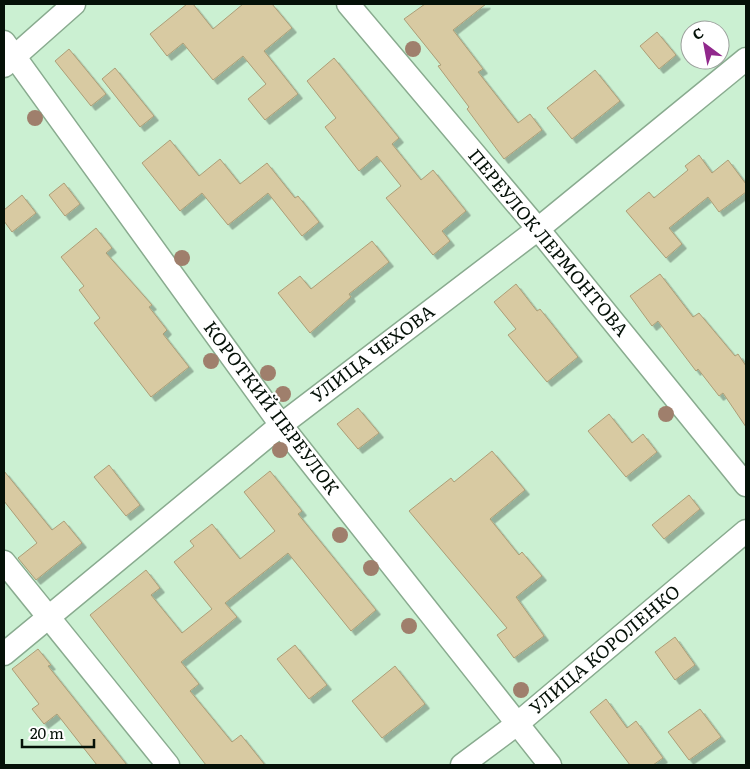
<svg xmlns="http://www.w3.org/2000/svg" width="750" height="769" viewBox="0 0 750 769" font-family="Literata,serif">
<style>
.building{fill:#d8caa2;stroke:#ac9e77;filter:url(#shadow)}
.lines{fill:none;stroke-linecap:round;stroke-linejoin:round}
.minor-casing{stroke:#89ab8f;stroke-width:25}
.minor{stroke:#fff;stroke-width:22}
.tree{fill:#9f7f6c}
.labels{text-anchor:middle;stroke-width:4.5;stroke-linejoin:round;paint-order:stroke}
.street-label{font-size:18px;fill:#051108;stroke:#fff}
</style>
<defs>
<filter id="shadow"><feDropShadow dx="4.5" dy="4.5" stdDeviation="0" flood-color="#0004"/></filter>
</defs>
<rect width="100%" height="100%" fill="#cbf0d2"/>
<g class="building">
<path d="M 187,4 L 193,4 L 213,29 L 243,4 L 272,4 L 292,28 L 264,51 L 298,94 L 265,120 L 248,99 L 266,84 L 243,56 L 213,80 L 183,43 L 167,56 L 150,34 Z"/>
<path d="M 425,4 L 486,4 L 453,30 L 483,69 L 478,72 L 518,123 L 530,114 L 542,130 L 504,159 L 467,109 L 469,107 L 438,66 L 441,65 L 404,19 Z"/>
<path d="M 657,32 L 676,55 L 659,69 L 640,46 Z"/>
<path d="M 69,49 L 106,94 L 91,106 L 55,61 Z"/>
<path d="M 334,58 L 399,138 L 392,144 L 421,180 L 433,170 L 466,211 L 442,231 L 450,241 L 433,255 L 386,198 L 401,186 L 377,156 L 359,171 L 325,127 L 336,118 L 307,81 Z"/>
<path d="M 115,68 L 154,116 L 140,127 L 102,79 Z"/>
<path d="M 595,70 L 620,101 L 572,139 L 547,108 Z"/>
<path d="M 170,140 L 199,176 L 220,159 L 240,184 L 267,163 L 295,198 L 298,196 L 319,222 L 302,236 L 268,193 L 228,225 L 202,193 L 180,211 L 142,163 Z"/>
<path d="M 699,155 L 712,173 L 728,160 L 746,184 L 746,192 L 719,212 L 708,197 L 669,228 L 682,244 L 666,258 L 626,211 L 649,192 L 654,198 L 688,170 L 685,166 Z"/>
<path d="M 64,183 L 80,204 L 65,216 L 49,195 Z"/>
<path d="M 22,195 L 36,213 L 12,232 L 4,221 L 4,210 Z"/>
<path d="M 96,228 L 112,248 L 106,253 L 152,305 L 149,307 L 167,330 L 163,334 L 189,367 L 151,397 L 94,323 L 100,318 L 79,290 L 84,286 L 61,257 Z"/>
<path d="M 372,241 L 389,262 L 349,294 L 351,297 L 310,333 L 278,293 L 300,276 L 311,289 Z"/>
<path d="M 660,274 L 693,317 L 699,313 L 735,356 L 738,354 L 746,366 L 746,427 L 723,393 L 719,396 L 698,369 L 696,371 L 658,321 L 652,326 L 630,296 Z"/>
<path d="M 516,284 L 537,311 L 540,309 L 578,357 L 547,382 L 508,335 L 516,329 L 494,302 Z"/>
<path d="M 358,408 L 379,433 L 358,449 L 337,424 Z"/>
<path d="M 609,414 L 632,443 L 643,434 L 657,452 L 626,477 L 588,431 Z"/>
<path d="M 492,451 L 525,490 L 490,519 L 519,555 L 522,552 L 542,576 L 516,597 L 544,636 L 514,658 L 497,635 L 507,628 L 409,511 L 451,478 L 454,482 Z"/>
<path d="M 109,465 L 140,505 L 126,516 L 94,477 Z"/>
<path d="M 4,471 L 52,530 L 64,521 L 82,543 L 36,580 L 18,558 L 37,543 L 4,501 Z"/>
<path d="M 270,471 L 302,511 L 298,514 L 376,610 L 351,631 L 288,553 L 225,603 L 237,617 L 181,662 L 199,684 L 190,691 L 232,742 L 241,735 L 265,765 L 206,765 L 90,615 L 146,570 L 160,588 L 151,595 L 182,633 L 212,609 L 174,562 L 194,546 L 190,541 L 212,524 L 240,559 L 275,531 L 244,492 Z"/>
<path d="M 689,495 L 700,509 L 664,539 L 652,525 Z"/>
<path d="M 675,637 L 695,665 L 675,680 L 655,652 Z"/>
<path d="M 295,645 L 327,685 L 309,699 L 277,659 Z"/>
<path d="M 38,649 L 51,665 L 48,666 L 127,765 L 97,765 L 57,714 L 44,724 L 32,709 L 39,704 L 12,669 Z"/>
<path d="M 395,666 L 425,704 L 382,738 L 352,701 Z"/>
<path d="M 606,699 L 627,728 L 636,721 L 663,758 L 653,765 L 630,765 L 590,712 Z"/>
<path d="M 700,709 L 721,737 L 689,760 L 668,732 Z"/>
</g>
<g class="lines">
<g class="minor-casing">
<g id="minor">
<path d="M 348,4 L 538,229 L 746,485"/>
<path d="M 4,42 L 281,425 L 550,765"/>
<path d="M 4,66 L 74,4"/>
<path d="M 4,562 L 168,765"/>
<path d="M 4,654 L 281,425 L 538,229 L 746,59"/>
<path d="M 462,765 L 517,724 L 746,531"/>
</g>
</g>
<use href="#minor" class="minor"/>
</g>
<g class="tree">
<circle cx="413" cy="49" r="8"/>
<circle cx="35" cy="118" r="8"/>
<circle cx="182" cy="258" r="8"/>
<circle cx="211" cy="361" r="8"/>
<circle cx="268" cy="373" r="8"/>
<circle cx="283" cy="394" r="8"/>
<circle cx="666" cy="414" r="8"/>
<circle cx="280" cy="450" r="8"/>
<circle cx="340" cy="535" r="8"/>
<circle cx="371" cy="568" r="8"/>
<circle cx="409" cy="626" r="8"/>
<circle cx="521" cy="690" r="8"/>
</g>
<g class="labels">
<g class="street-label">
<text transform="translate(548 243) rotate(50)" y="6">ПЕРЕУЛОК ЛЕРМОНТОВА</text>
<text transform="translate(373 354) rotate(-37)" y="6">УЛИЦА ЧЕХОВА</text>
<text transform="translate(271 408) rotate(53)" y="6">КОРОТКИЙ ПЕРЕУЛОК</text>
<text transform="translate(605 650) rotate(-40)" y="6">УЛИЦА КОРОЛЕНКО</text>
</g>
</g>
<rect width="750" height="769" fill="none" stroke="#051108" stroke-width="10"/>
<g transform="translate(705 45) rotate(328)"><circle r="24" fill="#ffffff" stroke="#9ba09c"/>
<path d="M0-4L9 19L0 12L-9 19Z" fill="#91288c"/>
<text y="-8" font-size="14" font-weight="bold" text-anchor="middle" fill="#051108">С</text>
</g>
<path d="M22 739v8h72v-8" fill="none" stroke="#051108" stroke-width="2.5"/>
<text x="30" y="739" font-size="15" fill="#051108" stroke="#ffffff" stroke-width="4" paint-order="stroke">20 m</text>
</svg>
